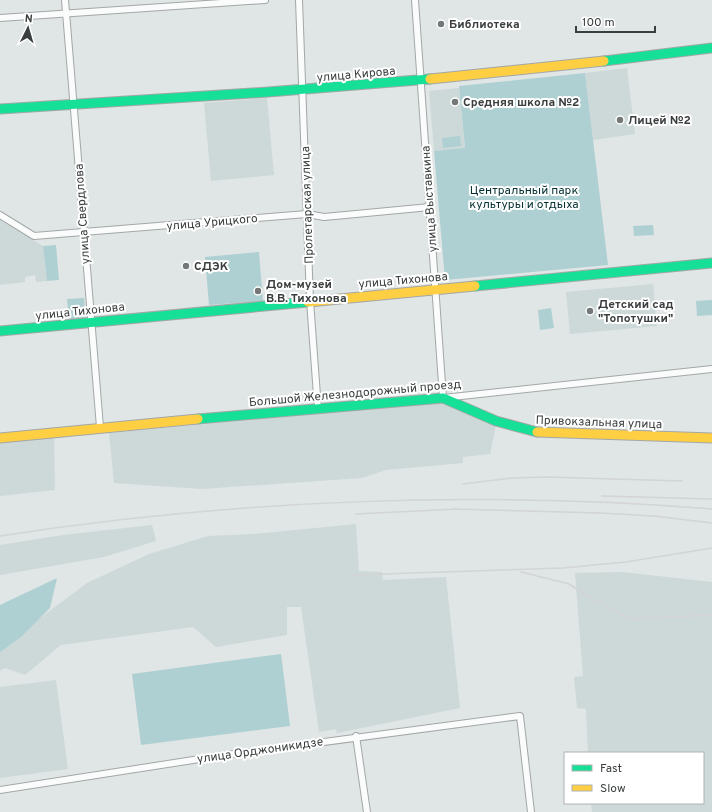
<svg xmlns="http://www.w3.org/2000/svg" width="712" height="812" viewBox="0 0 712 812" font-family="Overpass,sans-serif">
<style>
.built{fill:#cdd9d9}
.green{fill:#aed0d2}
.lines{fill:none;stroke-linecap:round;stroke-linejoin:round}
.street-casing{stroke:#a3a7a7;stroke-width:8}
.fast-casing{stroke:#a3a7a7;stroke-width:11}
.slow-casing{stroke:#a3a7a7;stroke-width:11}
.street{stroke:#fafbfb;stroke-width:6}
.fast{stroke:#16e098;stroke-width:9}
.slow{stroke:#ffcf43;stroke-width:9}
.rail{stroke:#d3d4d4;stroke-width:1.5}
.poi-dot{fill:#747878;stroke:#fff;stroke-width:1.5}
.labels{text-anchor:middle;stroke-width:4;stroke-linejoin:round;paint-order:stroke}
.poi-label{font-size:12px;font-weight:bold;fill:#3a3e3e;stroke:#fff;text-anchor:start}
.street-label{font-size:12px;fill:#3a3e3e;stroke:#fff}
.park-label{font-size:12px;fill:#033032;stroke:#fff}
</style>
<rect width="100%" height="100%" fill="#e0e5e5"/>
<g class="built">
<path d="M 627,68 L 635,134 L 593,140 L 585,73 Z"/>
<path d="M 459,88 L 465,149 L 434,151 L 429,91 Z"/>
<path d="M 267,98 L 274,175 L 211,181 L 204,103 Z"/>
<path d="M 0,220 L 43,246 L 47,281 L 36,282 L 35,275 L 25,277 L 25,282 L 0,285 Z"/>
<path d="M 653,284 L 657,326 L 570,334 L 566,292 Z"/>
<path d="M 446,402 L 496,425 L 490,454 L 463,457 L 463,463 L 386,470 L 362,478 L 202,489 L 114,483 L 109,433 Z"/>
<path d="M 54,437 L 55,490 L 0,496 L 0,443 Z"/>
<path d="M 356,524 L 359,571 L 382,572 L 383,580 L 446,577 L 460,708 L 347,731 L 337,733 L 336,729 L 319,732 L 301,607 L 287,607 L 287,635 L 216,647 L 193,627 L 61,645 L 25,675 L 5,668 L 0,671 L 0,648 L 87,583 L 149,554 L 208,536 L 253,534 Z"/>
<path d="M 152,525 L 156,541 L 104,557 L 0,575 L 0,545 L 63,535 Z"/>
<path d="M 622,572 L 712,582 L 712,812 L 592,812 L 591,803 L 703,803 L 703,753 L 588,753 L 586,709 L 577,708 L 574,677 L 583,676 L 575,573 Z"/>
<path d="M 56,680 L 68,769 L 0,778 L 0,687 Z"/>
</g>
<g class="green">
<path d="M 585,73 L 608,265 L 445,280 L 434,151 L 465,148 L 459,86 Z"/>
<path d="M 460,136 L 461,146 L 443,148 L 442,138 Z"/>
<path d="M 653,225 L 654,235 L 634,236 L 633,226 Z"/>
<path d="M 56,245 L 59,280 L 47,281 L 43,246 Z"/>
<path d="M 259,252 L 263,301 L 209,305 L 205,257 Z"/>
<path d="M 84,298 L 86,319 L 69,320 L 67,299 Z"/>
<path d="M 712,300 L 712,315 L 697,316 L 696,301 Z"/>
<path d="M 551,308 L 554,328 L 540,330 L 538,310 Z"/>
<path d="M 57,578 L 50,608 L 21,637 L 0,652 L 0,605 Z"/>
<path d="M 281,654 L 290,726 L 141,745 L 132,674 Z"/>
</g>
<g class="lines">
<g class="street-casing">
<g id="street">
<path d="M 65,0 L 100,427"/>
<path d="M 299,0 L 310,301 L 318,409"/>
<path d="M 415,0 L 443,398 L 712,369"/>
<path d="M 0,18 L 265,0"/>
<path d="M 0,215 L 34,236 L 307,214 L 324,217 L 430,207"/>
<path d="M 356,736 L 367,812"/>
<path d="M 0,790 L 219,756 L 520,716 L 531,812"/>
</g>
</g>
<g class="fast-casing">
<g id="fast">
<path d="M 604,61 L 712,48"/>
<path d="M 0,109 L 268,92 L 430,79"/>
<path d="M 475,286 L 712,263"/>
<path d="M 0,331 L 308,302"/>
<path d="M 198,419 L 443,398 L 496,421 L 537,432"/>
</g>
</g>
<g class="slow-casing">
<g id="slow">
<path d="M 430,79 L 604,61"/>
<path d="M 308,302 L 475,286"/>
<path d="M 537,432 L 712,438"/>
<path d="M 0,438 L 198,419"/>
</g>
</g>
<use href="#street" class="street"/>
<use href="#fast" class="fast"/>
<use href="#slow" class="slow"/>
<g class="rail">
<path d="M 463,484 L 513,478 L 546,477 L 682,481"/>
<path d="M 602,496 L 712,499"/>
<path d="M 453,509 L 600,513 L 654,516 L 712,523"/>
<path d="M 356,514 L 458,509"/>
<path d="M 0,536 C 231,500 479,490 712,509"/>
<path d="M 521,572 L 569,584 L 589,597 L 631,619 L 712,615"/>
<path d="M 353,575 L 563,568 L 626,562 L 712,548"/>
</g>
</g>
<g class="poi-dot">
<circle cx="441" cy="24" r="4"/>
<circle cx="455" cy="102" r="4"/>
<circle cx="620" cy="120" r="4"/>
<circle cx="186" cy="266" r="4"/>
<circle cx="258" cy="291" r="4"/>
<circle cx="590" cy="311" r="4"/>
</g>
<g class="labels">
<g class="poi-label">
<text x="449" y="28">Библиотека</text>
<text x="463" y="106">Средняя школа №2</text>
<text x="628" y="124">Лицей №2</text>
<text x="194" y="270">СДЭК</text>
<text x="266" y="288">Дом-музей<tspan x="266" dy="14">В.В. Тихонова</tspan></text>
<text x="598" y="308">Детский сад<tspan x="598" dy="14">"Топотушки"</tspan></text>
</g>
<g class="street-label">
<text transform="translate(356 74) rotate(-5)" y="4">улица Кирова</text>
<text transform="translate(429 199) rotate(-94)" y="4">улица Выставкина</text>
<text transform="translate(307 205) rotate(-92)" y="4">Пролетарская улица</text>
<text transform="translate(82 214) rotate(-94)" y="4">улица Свердлова</text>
<text transform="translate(212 222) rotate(-5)" y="4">улица Урицкого</text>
<text transform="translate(403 280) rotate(-5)" y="4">улица Тихонова</text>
<text transform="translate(80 311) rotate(-6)" y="4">улица Тихонова</text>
<text transform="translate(355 393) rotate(-5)" y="4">Большой Железнодорожный проезд</text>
<text transform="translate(599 422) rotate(2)" y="4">Привокзальная улица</text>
<text transform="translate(260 750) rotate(-8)" y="4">улица Орджоникидзе</text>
</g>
<g class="park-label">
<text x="524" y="194">Центральный парк<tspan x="524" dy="14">культуры и отдыха</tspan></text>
</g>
</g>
<rect x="564" y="752" width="140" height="52" fill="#ffffff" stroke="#b0b2b2"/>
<rect x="572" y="765" width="20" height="6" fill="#16e098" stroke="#b0b2b2"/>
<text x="600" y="772" font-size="12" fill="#3a3e3e">Fast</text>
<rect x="572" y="785" width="20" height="6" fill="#ffcf43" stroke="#b0b2b2"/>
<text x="600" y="792" font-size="12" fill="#3a3e3e">Slow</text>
<g transform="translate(28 28) rotate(5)" stroke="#ffffff" stroke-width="3" paint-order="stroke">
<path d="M0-3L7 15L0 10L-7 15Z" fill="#3a3e3e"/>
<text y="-6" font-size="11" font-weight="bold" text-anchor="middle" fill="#3a3e3e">N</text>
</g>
<path d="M576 26v6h79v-6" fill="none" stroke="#3a3e3e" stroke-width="2"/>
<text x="582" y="26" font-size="12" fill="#3a3e3e" stroke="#ffffff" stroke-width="3" paint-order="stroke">100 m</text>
</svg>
